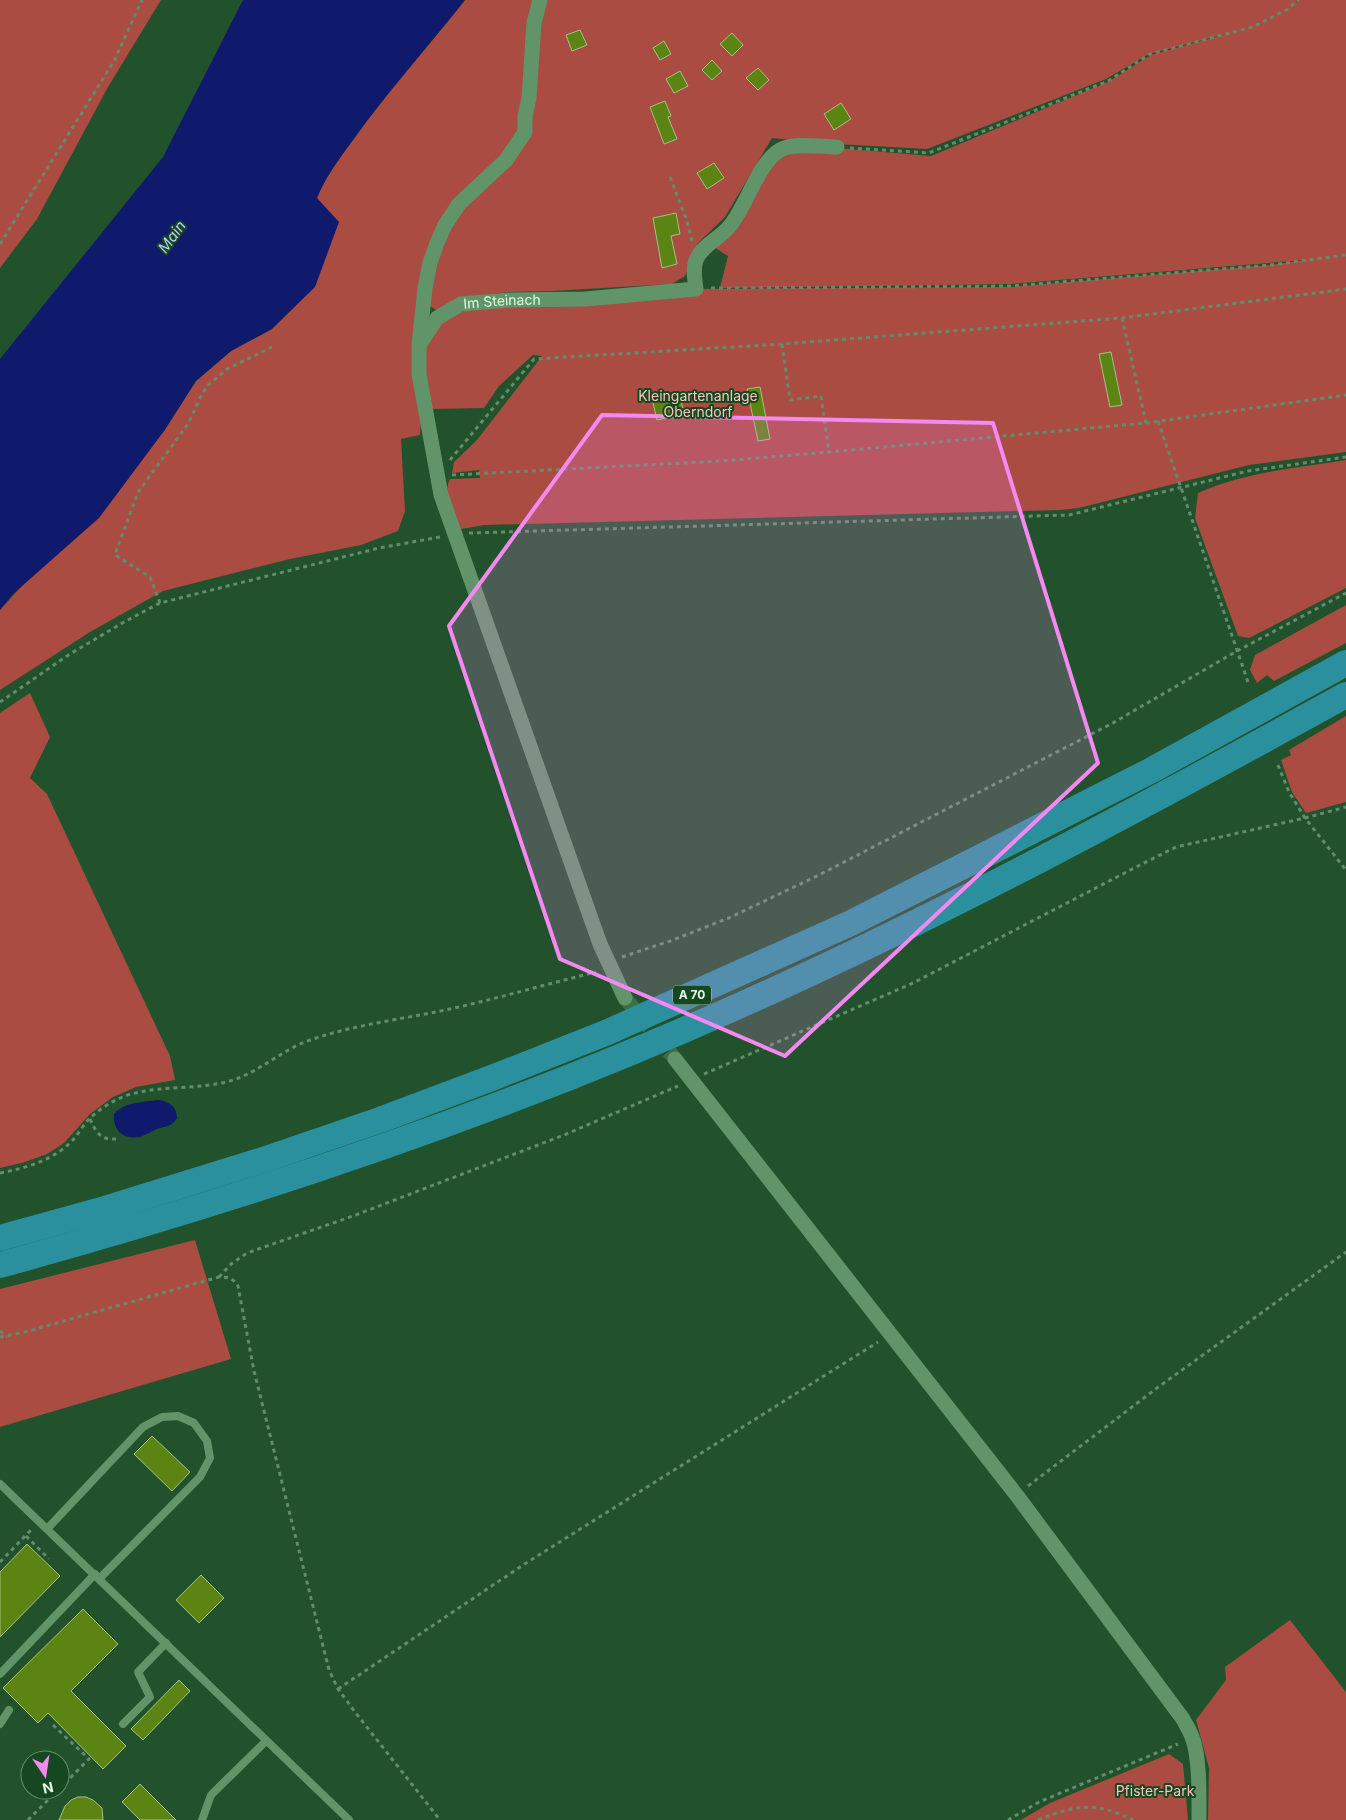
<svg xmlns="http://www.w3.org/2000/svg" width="1346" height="1820" viewBox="0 0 1346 1820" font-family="Inter,sans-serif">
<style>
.green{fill:#aa4c42}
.water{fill:#0f1a6c}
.building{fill:#5c8413;stroke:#a6c087}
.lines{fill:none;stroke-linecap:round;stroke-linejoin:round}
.street-tunnel{stroke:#3e6c47;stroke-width:15;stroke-dasharray:15 8;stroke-linecap:butt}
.path{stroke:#638c6b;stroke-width:3;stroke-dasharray:4 4;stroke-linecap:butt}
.lane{stroke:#629469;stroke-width:8}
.street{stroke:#629469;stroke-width:15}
.highway{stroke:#2a909e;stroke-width:26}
.marked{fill:#f489f1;fill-opacity:0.2;stroke:#f489f1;stroke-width:4;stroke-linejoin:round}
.labels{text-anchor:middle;stroke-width:4;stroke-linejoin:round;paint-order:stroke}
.shield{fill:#154721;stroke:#a4c6aa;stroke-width:1}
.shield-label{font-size:12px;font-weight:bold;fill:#e1fce4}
.street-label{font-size:14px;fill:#e1fce4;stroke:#154721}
.park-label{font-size:14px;fill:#ffc5bc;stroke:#154721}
.water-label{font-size:15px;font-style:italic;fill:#b9cbf9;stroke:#154721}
</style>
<rect width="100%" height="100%" fill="#21522b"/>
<g class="green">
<path d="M 0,0 L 161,0 L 108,87 L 37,219 L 0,268 Z"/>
<path d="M 465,0 L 539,0 L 525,131 L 459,204 L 430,263 L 420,435 L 401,439 L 405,511 L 398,531 L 361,545 L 290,559 L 163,591 L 90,632 L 0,690 L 0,610 L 164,431 L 196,381 L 231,351 L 272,329 L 317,198 C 326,176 339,159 353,140 C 388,91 428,47 465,0 Z"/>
<path d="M 543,0 L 1297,0 L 1296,2 L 1298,0 L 1346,0 L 1346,452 L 1249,465 L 1079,508 L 1060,510 L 484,525 L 461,529 C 455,516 442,493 450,479 L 480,478 L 479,470 L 452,473 L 454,462 L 477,440 L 542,356 L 533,355 L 499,386 L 484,408 L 433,409 L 426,405 L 423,345 L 440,324 L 463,311 L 696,289 L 1011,287 L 1270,265 L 1305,260 L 1010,284 L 720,288 L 728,256 L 709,244 L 781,149 L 837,148 L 931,156 L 1108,82 L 1151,55 L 1230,33 L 1149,54 L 1106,79 L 927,149 L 836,144 L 772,138 L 725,217 L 698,243 L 685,276 L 672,284 L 552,291 L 508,292 L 468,297 L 436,310 L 427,304 L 447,228 L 520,146 Z"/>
<path d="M 1346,460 L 1346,588 L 1249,638 L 1238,636 L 1195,518 L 1198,493 C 1245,472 1296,468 1346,460 Z"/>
<path d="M 1346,605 L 1346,643 L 1274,681 L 1267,675 L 1257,683 L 1250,670 L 1255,655 Z"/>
<path d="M 30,693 L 50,737 L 30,778 L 47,794 L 170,1056 L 175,1080 L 136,1087 L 113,1097 L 90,1114 L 64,1143 L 47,1154 L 25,1162 L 0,1168 L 0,713 Z"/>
<path d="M 1346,716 L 1346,802 L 1306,813 L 1292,792 L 1281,760 L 1291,755 L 1289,750 Z"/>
<path d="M 195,1240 L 231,1359 L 0,1427 L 0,1289 Z"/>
<path d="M 1290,1620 L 1346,1692 L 1346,1820 L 1208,1820 L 1209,1768 L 1196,1720 L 1226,1680 L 1225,1667 Z"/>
<path d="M 1169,1754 L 1183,1764 L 1188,1820 L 1021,1820 L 1050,1803 Z"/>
</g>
<g class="water">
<path d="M 243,0 L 465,0 C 428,47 388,91 353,140 C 339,159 326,176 317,198 L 339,222 L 315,287 L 272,329 L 231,351 L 196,381 L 164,431 L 99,518 L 13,594 L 0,610 L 0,359 L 163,157 Z"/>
<path d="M 158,1100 C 169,1101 177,1107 177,1118 C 172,1127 166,1126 157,1129 C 151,1131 145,1136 139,1137 C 123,1140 112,1129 114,1114 C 124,1102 144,1102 158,1100 Z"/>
</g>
<g class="building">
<path d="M 580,30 L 587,45 L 572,51 L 566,35 Z"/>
<path d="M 732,33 L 743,45 L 732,56 L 720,44 Z"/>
<path d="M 664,41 L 671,54 L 660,60 L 653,48 Z"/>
<path d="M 712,60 L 722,71 L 712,80 L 702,70 Z"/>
<path d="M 758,68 L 769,80 L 758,90 L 746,78 Z"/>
<path d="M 680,71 L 688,86 L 674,93 L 666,79 Z"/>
<path d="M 665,101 L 671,116 L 668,117 L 677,139 L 664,144 L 650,107 Z"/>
<path d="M 841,103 L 851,119 L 834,130 L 824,114 Z"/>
<path d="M 714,163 L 724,178 L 707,189 L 697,173 Z"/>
<path d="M 676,213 L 680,234 L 671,236 L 677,264 L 662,268 L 653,218 Z"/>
<path d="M 1111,352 L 1122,405 L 1110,407 L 1099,354 Z"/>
<path d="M 760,387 L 770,439 L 758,441 L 747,389 Z"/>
<path d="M 663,391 L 665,399 L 680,396 L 684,414 L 657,420 L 651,394 Z"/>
<path d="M 152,1436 L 190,1472 L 172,1491 L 134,1454 Z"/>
<path d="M 27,1544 L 60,1576 L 0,1637 L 0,1572 Z"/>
<path d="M 201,1575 L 224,1598 L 199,1623 L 176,1600 Z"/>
<path d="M 83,1609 L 118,1644 L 71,1691 L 126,1746 L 103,1769 L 48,1713 L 38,1723 L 3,1688 Z"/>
<path d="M 179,1680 L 190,1691 L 143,1740 L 131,1729 Z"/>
<path d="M 140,1784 L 176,1820 L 140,1820 L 122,1802 Z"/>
<path d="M 78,1797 L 86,1797 L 93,1800 L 102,1808 L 103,1820 L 59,1820 L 65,1806 L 71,1800 Z"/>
</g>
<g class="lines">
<path class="street-tunnel" d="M 625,998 L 675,1059"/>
<g class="path">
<path d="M 850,148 L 929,153 L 1108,81 L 1150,54 L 1253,27 L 1288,9 L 1298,0"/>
<path d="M 670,177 L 686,218 L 692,241"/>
<path d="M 0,244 L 114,61 L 142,0"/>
<path d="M 711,288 L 1011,286 L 1270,265 L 1346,255"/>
<path d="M 1122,318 L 1146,423"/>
<path d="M 782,344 L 790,400 L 821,396 L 829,452"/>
<path d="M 1158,421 L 1249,685"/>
<path d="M 450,460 L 534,359 L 782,344 L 1122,318 L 1346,289"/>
<path d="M 452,475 L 722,461 L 829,452 L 1146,423 L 1346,395"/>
<path d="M 469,533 L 1069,515 L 1248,471 L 1346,457"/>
<path d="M 160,603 L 150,577 L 115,555 L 138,492 L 188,424 L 200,398 L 208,385 L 227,369 L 272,347"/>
<path d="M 0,702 L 70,654 L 124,622 L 160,603 L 379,548 L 440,537"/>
<path d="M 1278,765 L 1289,792 L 1305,818 L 1346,870"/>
<path d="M 622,957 L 673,940 L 731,917 L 819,875 L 1111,724 L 1237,651 L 1346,593"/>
<path d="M 704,1074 L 913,983 L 1140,865 L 1176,847 L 1305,818 L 1346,807"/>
<path d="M 90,1119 C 96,1132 100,1140 116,1139"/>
<path d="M 0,1173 C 26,1168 51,1161 71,1142 C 78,1135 83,1125 90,1118 C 100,1109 112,1101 125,1096 C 160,1084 198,1091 233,1080 C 261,1071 284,1048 313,1039 C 358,1024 404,1019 450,1009 C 499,998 547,984 596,972"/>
<path d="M 219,1277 L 231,1264 L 247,1253 L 353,1216 L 564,1135 L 678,1086"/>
<path d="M 0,1331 L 7,1337"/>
<path d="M 0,1337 L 25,1332 L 219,1277 C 228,1277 233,1278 238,1286 L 254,1371 L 329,1670 L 338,1689 L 355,1712 L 440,1820"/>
<path d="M 1028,1486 L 1157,1388 L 1346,1252"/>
<path d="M 26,1536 L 49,1559"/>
<path d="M 0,1562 L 31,1530"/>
<path d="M 338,1689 L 523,1565 L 878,1342"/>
<path d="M 53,1725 L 89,1759 L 60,1788"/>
<path d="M 28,1820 L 58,1790"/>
<path d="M 1008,1820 L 1039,1802 L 1178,1744"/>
<path d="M 1038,1820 C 1076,1805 1094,1801 1133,1820"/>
</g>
<g class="lane">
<path d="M 0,1484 L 349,1820"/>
<path d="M 48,1528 L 143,1427 L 162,1417 L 178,1416 L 194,1423 L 207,1441 L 210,1458 L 200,1477 L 100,1578"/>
<path d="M 0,1674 L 95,1574"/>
<path d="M 0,1724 L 9,1710"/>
<path d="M 123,1724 L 150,1697 L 138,1672 L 166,1643"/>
<path d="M 202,1820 L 211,1795 L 266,1741"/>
</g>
<g class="street">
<path d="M 540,0 L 534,23 L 529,98 L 525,116 L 525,132 L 506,160 L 459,204 L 445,225 L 437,243 L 430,263 L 425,288 L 419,345 L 419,374 L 441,495 L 600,944 L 625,998"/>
<path id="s1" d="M 420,344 L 437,318 L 461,304 L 509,300 L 585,299 L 696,289 C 695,279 692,268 697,258 C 704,244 720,238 729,227 C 747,206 757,164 780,150 C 792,142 822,147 837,147"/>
<path d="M 675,1059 L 1018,1497 L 1183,1719 C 1186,1725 1190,1731 1192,1737 C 1200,1756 1199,1798 1199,1820"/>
</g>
<g class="highway">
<path d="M 0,1238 L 105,1209 L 263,1160 L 380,1120 L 497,1076 L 608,1032 L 851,923 L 1152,770 L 1346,663"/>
<path d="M 0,1265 C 253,1196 503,1112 743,1004 C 949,912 1148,804 1346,695"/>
</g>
</g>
<path class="marked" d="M 602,415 L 993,423 L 1098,763 L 785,1056 L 560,959 L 449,626 Z"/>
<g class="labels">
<rect class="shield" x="673" y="985.5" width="38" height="19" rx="4"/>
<g class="shield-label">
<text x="692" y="999">A 70</text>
</g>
<g class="street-label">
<text dy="5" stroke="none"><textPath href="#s1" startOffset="100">Im Steinach</textPath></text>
</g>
<g class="park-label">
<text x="698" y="401">Kleingartenanlage<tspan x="698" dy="16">Oberndorf</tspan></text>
<text x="1155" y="1796">Pfister-Park</text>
</g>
<g class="water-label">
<text transform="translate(172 237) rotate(-54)" y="5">Main</text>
</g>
</g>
<g transform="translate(45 1775) rotate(167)"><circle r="24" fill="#154721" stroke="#678f6f"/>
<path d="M0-4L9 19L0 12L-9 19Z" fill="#f489f1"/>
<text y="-8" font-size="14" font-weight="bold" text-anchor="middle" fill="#e1fce4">N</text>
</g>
</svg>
